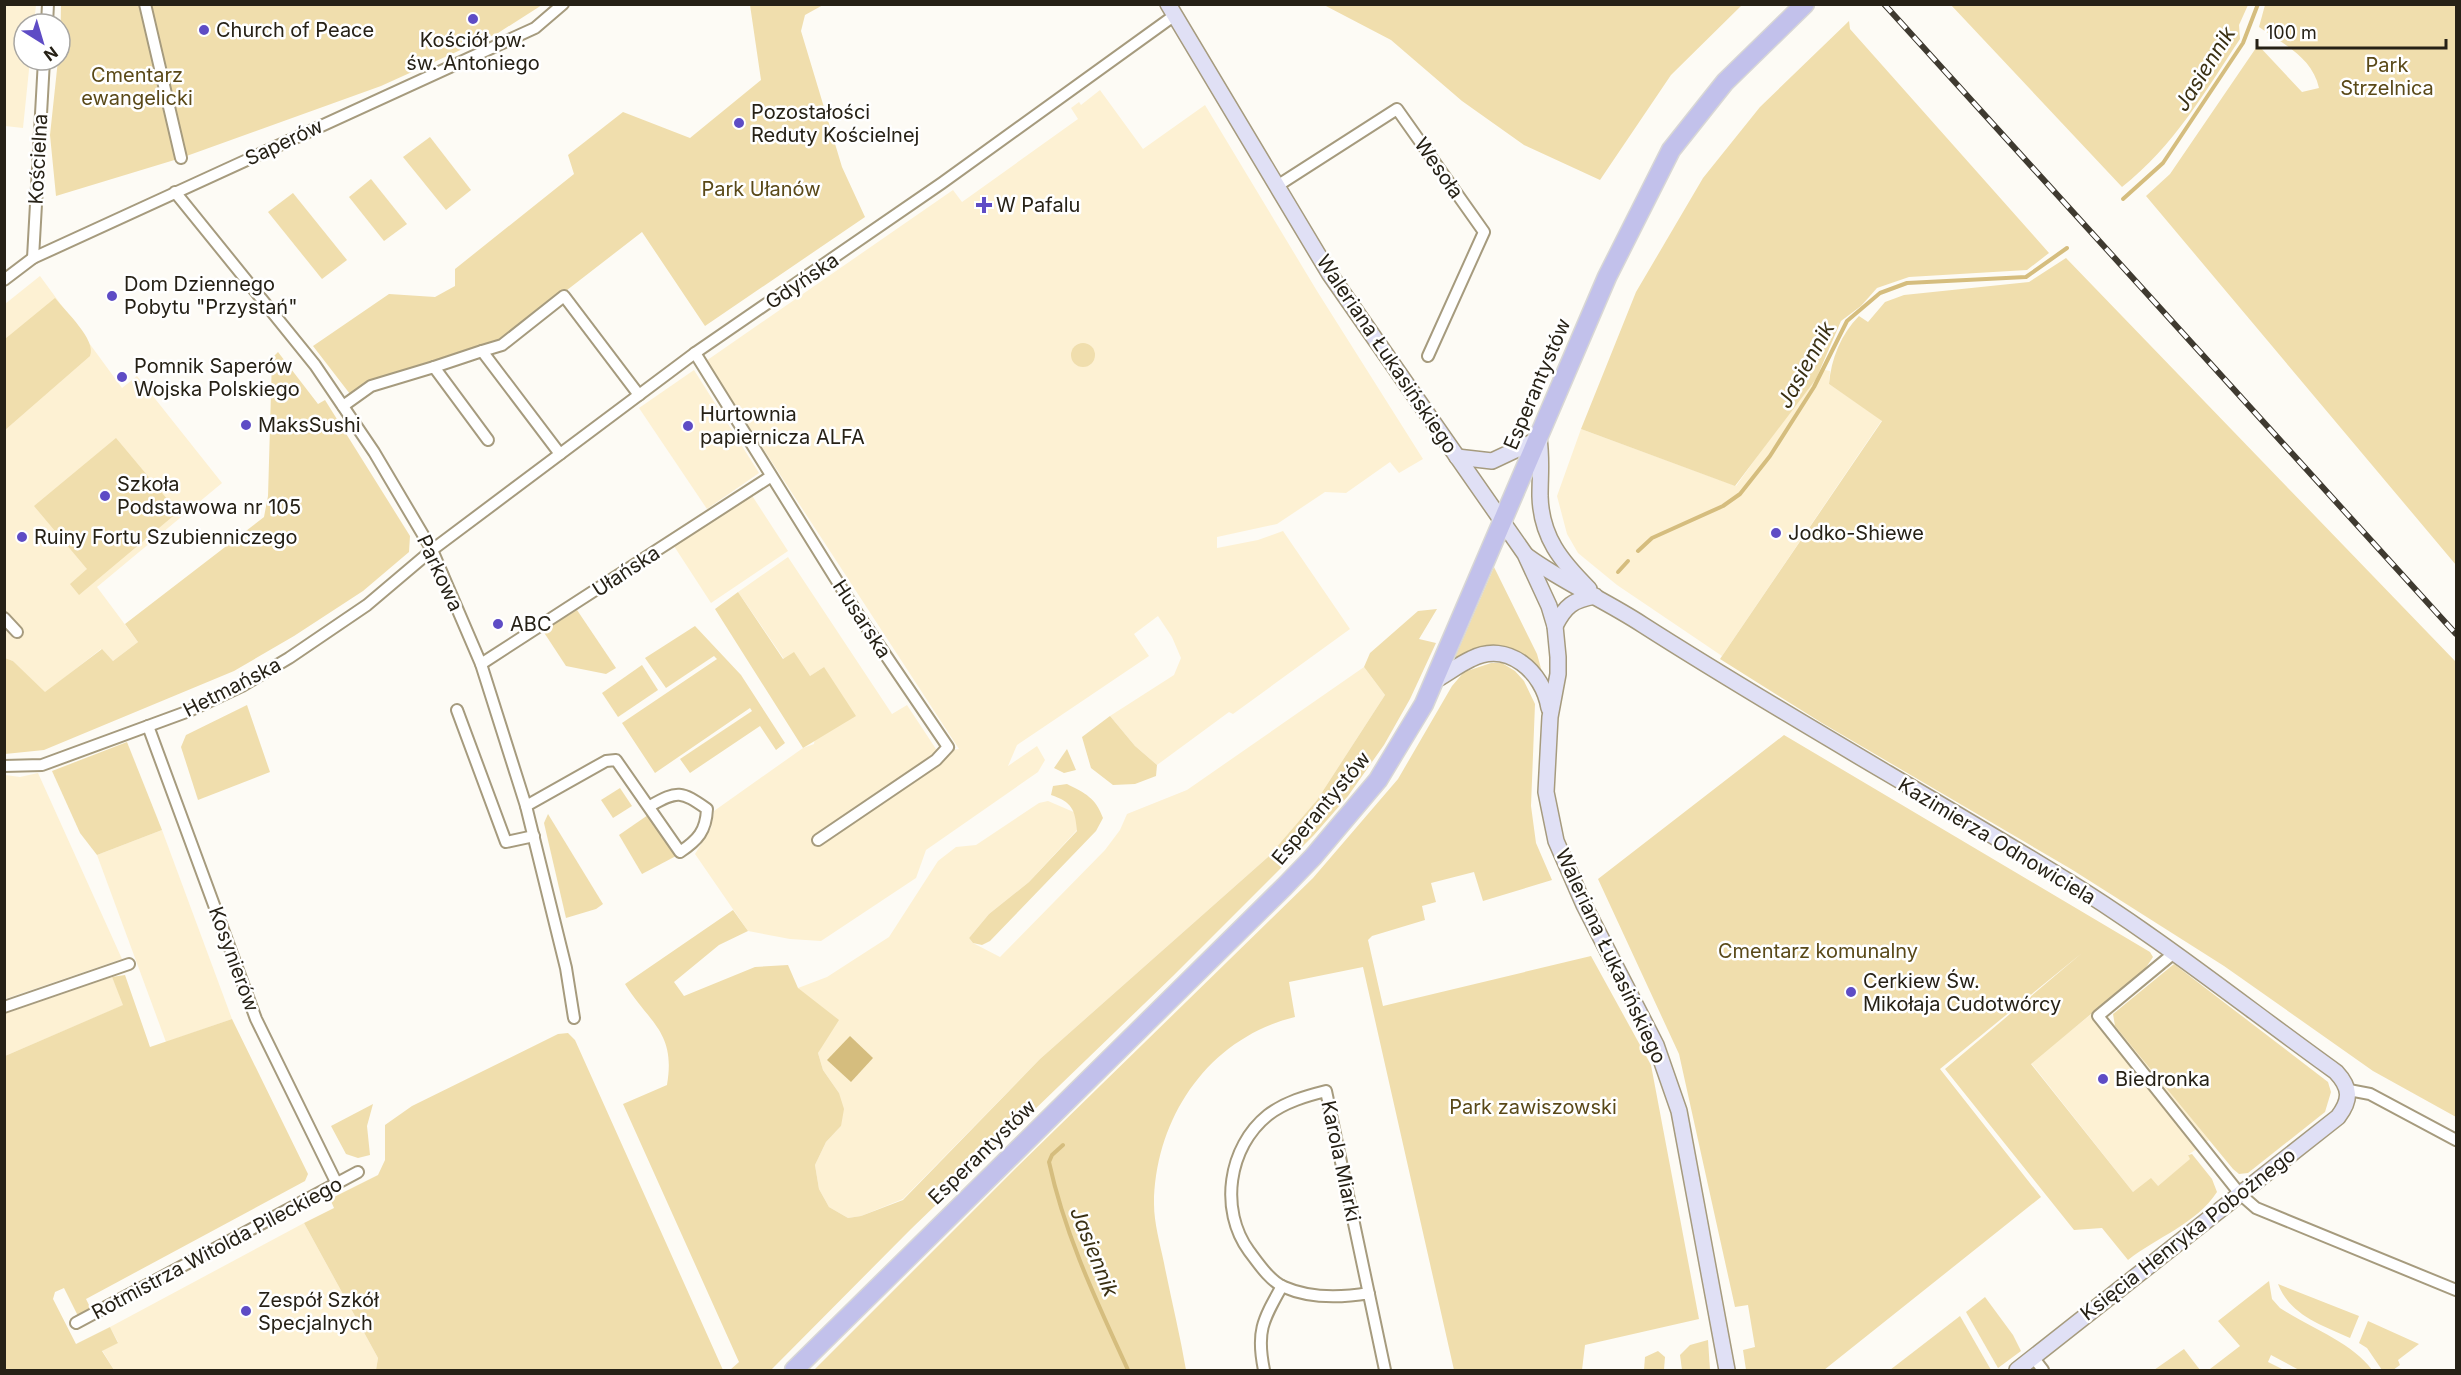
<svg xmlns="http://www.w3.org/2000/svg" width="2461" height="1375" viewBox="0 0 2461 1375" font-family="Inter,sans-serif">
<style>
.built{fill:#fdf1d3}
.green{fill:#f0dead}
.water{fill:#d5bd7e}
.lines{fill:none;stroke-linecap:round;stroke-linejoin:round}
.stream{stroke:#d5bd7e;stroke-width:4}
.street-casing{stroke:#a69b7e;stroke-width:14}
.secondary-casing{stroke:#a69b7e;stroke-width:18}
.primary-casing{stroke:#d8d7d5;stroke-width:21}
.street{stroke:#fff;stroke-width:10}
.secondary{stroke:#e0e0f5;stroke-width:15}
.primary{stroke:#c2c1eb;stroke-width:18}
.rail-casing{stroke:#3f3a30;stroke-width:6}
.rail{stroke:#fff;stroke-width:4;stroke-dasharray:11;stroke-linecap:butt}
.poi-dot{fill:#5e4cc5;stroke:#fff;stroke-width:2}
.labels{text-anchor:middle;stroke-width:5;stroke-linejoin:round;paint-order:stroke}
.poi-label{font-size:20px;fill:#262116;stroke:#fff;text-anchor:start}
.park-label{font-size:20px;fill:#5a4918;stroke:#fff}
.street-label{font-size:20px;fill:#262116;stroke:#fff}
.water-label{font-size:21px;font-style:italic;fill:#3a3013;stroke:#fff}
</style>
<rect width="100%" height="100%" fill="#fdfbf5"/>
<g class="built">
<path d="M 4,5 L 36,5 L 34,24 L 24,24 L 24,60 L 30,60 L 23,128 L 5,126 Z"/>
<path d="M 1100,90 L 1143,149 L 1205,105 L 1317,291 L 1423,459 L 1399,473 L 1390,462 L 1346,493 L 1325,492 L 1277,524 L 1217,537 L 1217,548 L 1258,540 L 1283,531 L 1350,629 L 1233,714 L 1229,712 L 1157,765 L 1135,746 L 1110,716 L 1174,675 L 1181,658 L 1172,637 L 1158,616 L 1134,634 L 1149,656 L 1017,745 L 1008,766 L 1037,746 L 1045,760 L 1038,772 L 926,850 L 916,878 L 821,941 L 790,939 L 748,931 L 695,854 L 711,828 L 714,811 L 803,748 L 814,744 L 824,667 L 810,676 L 784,659 L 738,592 L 788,557 L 892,714 L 907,705 L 938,752 L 959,749 L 706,361 L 953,190 L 962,202 L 1078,119 L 1071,108 L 1079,102 L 1081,105 Z"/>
<path d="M 40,276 L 122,388 L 137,376 L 222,483 L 97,587 L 138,642 L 113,661 L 101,649 L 45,693 L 13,661 L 5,658 L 5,304 Z"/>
<path d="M 1820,369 L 1830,371 L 1829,384 L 1882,420 L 1722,656 L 1617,585 L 1578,553 L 1567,534 L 1557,496 L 1581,429 L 1736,486 Z"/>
<path d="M 694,370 L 759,473 L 707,509 L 639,408 Z"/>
<path d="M 751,494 L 788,551 L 711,603 L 672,543 Z"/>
<path d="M 1364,667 L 1385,695 L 1317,800 L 1268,857 L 1040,1059 L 903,1199 L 861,1216 L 848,1218 L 829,1207 L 819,1189 L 815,1165 L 826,1142 L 841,1126 L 839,1093 L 823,1070 L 818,1053 L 823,1043 L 798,988 L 827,977 L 889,937 L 938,861 L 956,847 L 976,845 L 1039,803 L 1048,801 L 1076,813 L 1077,830 L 1029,882 L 989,914 L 969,938 L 973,943 L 1000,957 L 1105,850 L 1120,830 L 1127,814 L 1187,790 Z"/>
<path d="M 38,773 L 122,959 L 5,999 L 5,775 L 20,777 Z"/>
<path d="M 162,830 L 232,1019 L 166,1042 L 97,855 Z"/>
<path d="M 112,977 L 124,1005 L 5,1056 L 4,1014 Z"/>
<path d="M 2100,1007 L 2209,1140 L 2188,1155 L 2191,1159 L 2158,1186 L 2133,1192 L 2031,1063 Z"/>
<path d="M 304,1223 L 378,1358 L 376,1370 L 114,1370 L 102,1350 L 118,1342 L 110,1327 Z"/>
</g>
<g class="green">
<path d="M 61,5 L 542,5 L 498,33 L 381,86 L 181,158 L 56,196 L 50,135 L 58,60 L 60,60 Z"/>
<path d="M 750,5 L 823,5 L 805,15 L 801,31 L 842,167 L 865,217 L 705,326 L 642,232 L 505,338 L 367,382 L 350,394 L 313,346 L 389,294 L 435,297 L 455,286 L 455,269 L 574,174 L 568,155 L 623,112 L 690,138 L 761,80 Z"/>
<path d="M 1324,5 L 1742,5 L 1671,75 L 1600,180 L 1524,145 L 1462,101 L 1391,40 Z"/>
<path d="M 1951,5 L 2248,5 L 2239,25 L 2240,39 C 2204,93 2174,146 2122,187 Z"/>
<path d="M 2265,5 L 2456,5 L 2456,565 L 2146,196 L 2170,174 L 2258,45 L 2302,92 L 2319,88 C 2312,57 2283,44 2259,27 Z"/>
<path d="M 1849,21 L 1850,29 L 2049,253 L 2027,270 L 1909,277 L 1877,288 L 1861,306 L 1841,321 L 1816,379 L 1735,486 L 1581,429 L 1636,292 L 1703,178 L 1760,107 Z"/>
<path d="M 430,137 L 471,190 L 446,210 L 403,157 Z"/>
<path d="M 371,179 L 407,224 L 384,241 L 349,197 Z"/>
<path d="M 293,193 L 347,260 L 322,279 L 268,212 Z"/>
<path d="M 2066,258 L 2456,662 L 2456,1117 L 2373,1071 L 2224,966 L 2071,869 L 1822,723 L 1720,659 L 1882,421 L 1829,384 C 1831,359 1841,334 1859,316 L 1868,322 L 1885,302 L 1904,295 L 2029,282 Z"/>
<path d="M 55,298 C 65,311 97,340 90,356 L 5,430 L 5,339 Z"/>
<circle cx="1083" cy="355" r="12"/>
<path d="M 278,352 L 318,404 L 325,400 L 410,536 L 409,552 L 363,591 L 294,636 L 234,671 L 44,750 L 5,754 L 5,658 L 13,661 L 45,692 L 102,649 L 113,661 L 138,642 L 125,624 L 264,517 L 268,496 L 272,358 Z"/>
<path d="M 116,438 L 178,512 L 79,595 L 70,584 L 87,569 L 34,506 Z"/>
<path d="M 1494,567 L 1537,654 L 1542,672 L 1519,653 L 1453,662 Z"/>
<path d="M 738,592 L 783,659 L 794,652 L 810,676 L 824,667 L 856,716 L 803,748 L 715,609 Z"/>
<path d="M 1437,609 L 1419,639 L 1436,643 L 1410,699 L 1384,745 L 1348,796 L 1314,835 L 1173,976 L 911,1229 L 771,1370 L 730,1370 L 739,1362 L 623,1104 L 667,1085 C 676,1032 650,1024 625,984 L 733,910 L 748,931 L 719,945 L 674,982 L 684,996 L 755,967 L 788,965 L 798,988 L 839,1020 L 818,1053 L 823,1070 L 839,1093 L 844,1109 L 841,1126 L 826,1142 L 815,1165 L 819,1189 L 829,1207 L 848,1218 L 861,1216 L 903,1200 L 1040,1059 L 1268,857 L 1317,800 L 1385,695 L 1364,667 L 1370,653 L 1418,611 Z"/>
<path d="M 577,610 L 616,668 L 606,674 L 566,666 L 543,631 Z"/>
<path d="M 695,626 L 741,675 L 785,743 L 776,750 L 760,726 L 690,773 L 680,759 L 752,711 L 750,708 L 655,773 L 622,723 L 717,659 L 714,656 L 666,688 L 645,658 Z"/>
<path d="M 1491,663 L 1502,663 L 1515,671 L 1524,681 L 1535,704 L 1531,806 L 1536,843 L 1552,880 L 1483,901 L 1474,872 L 1431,883 L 1436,902 L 1422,906 L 1425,920 L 1372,936 L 1368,940 L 1383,1006 L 1591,956 L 1651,1065 L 1699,1319 L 1585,1345 L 1582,1370 L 1454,1370 L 1363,967 L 1289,982 L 1295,1017 C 1209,1038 1155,1117 1154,1204 C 1154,1223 1160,1244 1164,1263 C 1171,1299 1180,1334 1186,1370 L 814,1370 L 1017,1167 L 1313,878 L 1398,779 L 1452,686 L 1464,672 Z"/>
<path d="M 642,665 L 658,690 L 618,717 L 602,693 Z"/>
<path d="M 247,705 L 270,772 L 198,800 L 181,747 L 186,735 Z"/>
<path d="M 1110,716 L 1135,746 L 1157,765 L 1156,776 L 1135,784 L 1113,785 L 1091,768 L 1082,737 Z"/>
<path d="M 1784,735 L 2150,952 L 2153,957 L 2145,969 L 2031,1064 L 2133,1192 L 2151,1178 L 2158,1186 L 2190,1159 L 2188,1155 L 2192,1154 L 2212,1179 L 2217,1192 C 2196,1224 2157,1237 2128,1260 L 2102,1228 L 2074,1230 L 1945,1069 L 2082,953 L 1940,1069 L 2041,1197 L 1824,1370 L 1746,1370 L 1743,1350 L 1755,1347 L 1748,1305 L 1735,1307 L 1679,1054 L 1598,879 Z"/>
<path d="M 127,742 L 162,830 L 97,855 L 80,833 L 52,771 Z"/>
<path d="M 1067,749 L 1076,770 L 1064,773 L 1054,768 Z"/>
<path d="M 1067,784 C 1085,793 1096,798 1103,818 L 1096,831 L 990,941 L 982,945 L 973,943 L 969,938 L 989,914 L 1029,882 L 1077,831 C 1075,809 1072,802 1051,795 L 1053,786 Z"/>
<path d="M 620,788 L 632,806 L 613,818 L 601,800 Z"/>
<path d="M 548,814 L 603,904 L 596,909 L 566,918 L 544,823 Z"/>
<path d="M 648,815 L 676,856 L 642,874 L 619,835 Z"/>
<path d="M 2174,964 L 2328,1082 L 2331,1092 L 2325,1112 L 2248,1173 L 2239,1174 L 2233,1169 L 2115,1026 L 2113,1014 Z"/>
<path d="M 125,975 L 150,1047 L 232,1019 L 308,1174 L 305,1181 L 86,1299 L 91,1309 L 78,1316 L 64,1288 L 55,1292 L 53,1299 L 76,1344 L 110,1327 L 118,1343 L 102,1351 L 114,1370 L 8,1370 L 5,1368 L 5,1056 L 123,1005 L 112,977 Z"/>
<path d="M 568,1033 L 575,1040 L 723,1370 L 376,1370 L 378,1358 L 304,1223 L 334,1208 L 330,1199 L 378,1175 L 385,1160 L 385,1125 L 412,1106 L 558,1034 Z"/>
<path d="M 373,1104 L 367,1126 L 370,1155 L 358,1158 L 346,1154 L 331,1126 Z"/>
<path d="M 2269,1281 L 2272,1299 L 2280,1308 C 2309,1327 2353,1343 2372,1370 L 2299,1370 L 2271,1355 L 2268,1362 L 2284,1370 L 2212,1370 L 2210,1369 L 2240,1346 L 2218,1321 Z"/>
<path d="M 2278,1284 L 2359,1316 L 2350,1338 C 2321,1325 2290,1315 2278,1284 Z"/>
<path d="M 1985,1297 L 2013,1335 L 2021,1351 L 1998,1368 L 1966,1312 Z"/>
<path d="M 1960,1316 L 1991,1370 L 1890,1370 Z"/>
<path d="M 2368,1321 L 2419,1344 L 2398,1360 L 2400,1365 L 2393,1370 L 2382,1370 L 2367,1348 L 2359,1343 Z"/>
<path d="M 1708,1340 L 1710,1370 L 1682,1370 L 1680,1355 L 1690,1345 Z"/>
<path d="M 2184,1349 L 2200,1370 L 2154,1370 Z"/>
<path d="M 1658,1351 L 1665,1357 L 1664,1370 L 1644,1370 L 1645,1357 Z"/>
</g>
<path class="water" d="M 850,1036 L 873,1058 L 851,1082 L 827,1060 Z"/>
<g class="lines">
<g class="stream">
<path d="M 2123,199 L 2163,163 L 2243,43 L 2258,4"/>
<path d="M 1638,551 L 1652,538 L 1723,506 L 1740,494 L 1770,456 L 1814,387 L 1847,321 L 1880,293 L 1907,283 L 2026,277 L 2067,248"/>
<path d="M 1618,572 L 1628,561"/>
<path d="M 1063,1145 L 1052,1155 L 1049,1162 C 1065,1236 1097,1302 1128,1370"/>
</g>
<g class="street-casing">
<g id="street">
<path d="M 145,4 L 181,158"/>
<path d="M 47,24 L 48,4"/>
<path d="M 1277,186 L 1397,109 L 1484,232 L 1428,356"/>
<path d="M 175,192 L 315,365 L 374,452 L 432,550 L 481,664 L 526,806 L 566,968 L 574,1018"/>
<path d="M 33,258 L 44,60"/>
<path d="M 4,280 L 33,258 L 535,28 L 563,4"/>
<path d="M 482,351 L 502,345 L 564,296 L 639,395"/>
<path d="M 695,353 L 857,613 L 948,747 L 936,760 L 818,840"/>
<path d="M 434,367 L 482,351 L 560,454"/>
<path d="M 343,406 L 371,386 L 434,367 L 488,440"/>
<path d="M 4,618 L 17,632"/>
<path d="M 481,664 L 770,477"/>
<path d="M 457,710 L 506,842 L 534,836"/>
<path d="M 148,726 L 256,1019 L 337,1184"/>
<path d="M 4,766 L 42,765 L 189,711 L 242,686 L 289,658 L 367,605 L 432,550 L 695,353 L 942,183 L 1175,15"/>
<path d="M 526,806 L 606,761 L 616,760 L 680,852 C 698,840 706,831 707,809 C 681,791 678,790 650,806"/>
<path d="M 2174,953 L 2098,1016 L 2240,1194 L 2256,1208 L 2456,1290"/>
<path d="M 4,1007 L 129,964"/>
<path d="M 2349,1090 L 2370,1094 L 2456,1140"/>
<path d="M 1369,1293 C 1340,1298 1311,1299 1284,1287 C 1270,1281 1258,1263 1249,1251 C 1219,1210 1228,1147 1268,1115 C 1285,1102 1306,1096 1326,1091 L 1385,1370"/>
<path d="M 76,1323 L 358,1172"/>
<path d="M 2033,1357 L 2043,1370"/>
<path d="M 1264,1370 C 1256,1331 1263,1320 1282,1286"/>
</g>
</g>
<g class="secondary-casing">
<g id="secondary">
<path d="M 1168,4 L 1329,273 L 1525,554 L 1549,606 L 1555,626 L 1558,657 L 1558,674 L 1550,717 L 1546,792 L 1556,841 L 1584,905 L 1656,1045 L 1679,1111 L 1727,1370"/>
<path d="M 1457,457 L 1492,461 L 1539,439 C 1542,459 1540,476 1540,496 C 1541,537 1561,561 1589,589"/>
<path d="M 1527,556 C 1564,583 1605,600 1643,625 C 1779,712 1919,790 2056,874 C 2154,933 2244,1006 2336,1072 C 2351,1088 2351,1100 2338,1117 L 2017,1370"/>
<path d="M 1555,626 C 1565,606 1573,600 1595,596"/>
<path d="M 1434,681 C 1447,674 1458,665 1471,659 C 1508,640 1543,672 1549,708"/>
</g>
</g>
<g class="primary-casing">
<path id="primary" d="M 794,1370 L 1284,887 L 1313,857 L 1378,780 L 1424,704 L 1607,277 L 1671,150 L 1725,82 L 1805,4"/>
</g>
<use href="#street" class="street"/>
<use href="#secondary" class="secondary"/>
<use href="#primary" class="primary"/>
<g class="rail-casing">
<path id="rail" d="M 1884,4 L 2456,634"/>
</g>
<use href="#rail" class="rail"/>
</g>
<g class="poi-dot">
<circle cx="473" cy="19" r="6"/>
<circle cx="204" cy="30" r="6"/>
<circle cx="739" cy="123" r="6"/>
<path d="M981 196h6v6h6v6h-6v6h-6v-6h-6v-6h6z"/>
<circle cx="112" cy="296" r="6"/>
<circle cx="122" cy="377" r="6"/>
<circle cx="246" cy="425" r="6"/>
<circle cx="688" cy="426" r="6"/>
<circle cx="105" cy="496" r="6"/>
<circle cx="1776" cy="533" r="6"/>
<circle cx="22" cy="537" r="6"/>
<circle cx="498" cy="624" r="6"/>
<circle cx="1851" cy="992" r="6"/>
<circle cx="2103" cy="1079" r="6"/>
<circle cx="246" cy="1311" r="6"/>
</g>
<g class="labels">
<g class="poi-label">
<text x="216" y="37">Church of Peace</text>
<text x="473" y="47" text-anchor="middle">Kościół pw.<tspan x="473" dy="23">św. Antoniego</tspan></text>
<text x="751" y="119">Pozostałości<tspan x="751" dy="23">Reduty Kościelnej</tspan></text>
<text x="996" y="212">W Pafalu</text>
<text x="124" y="291">Dom Dziennego<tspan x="124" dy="23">Pobytu "Przystań"</tspan></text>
<text x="134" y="373">Pomnik Saperów<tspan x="134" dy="23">Wojska Polskiego</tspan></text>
<text x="700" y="421">Hurtownia<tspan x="700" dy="23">papiernicza ALFA</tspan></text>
<text x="258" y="432">MaksSushi</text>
<text x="117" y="491">Szkoła<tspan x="117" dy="23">Podstawowa nr 105</tspan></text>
<text x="1788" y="540">Jodko-Shiewe</text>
<text x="34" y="544">Ruiny Fortu Szubienniczego</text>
<text x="510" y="631">ABC</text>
<text x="1863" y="988">Cerkiew Św.<tspan x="1863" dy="23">Mikołaja Cudotwórcy</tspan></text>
<text x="2115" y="1086">Biedronka</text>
<text x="258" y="1307">Zespół Szkół<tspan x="258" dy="23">Specjalnych</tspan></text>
</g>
<g class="park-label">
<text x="2387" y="72">Park<tspan x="2387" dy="23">Strzelnica</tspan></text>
<text x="137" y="82">Cmentarz<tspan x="137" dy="23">ewangelicki</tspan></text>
<text x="761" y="196">Park Ułanów</text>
<text x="1818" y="958">Cmentarz komunalny</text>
<text x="1533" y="1114">Park zawiszowski</text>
</g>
<g class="street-label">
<text transform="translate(284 142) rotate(-25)" y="7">Saperów</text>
<text transform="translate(38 159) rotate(-87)" y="7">Kościelna</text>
<text transform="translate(1439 168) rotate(55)" y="7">Wesoła</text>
<text transform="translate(802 281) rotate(-34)" y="7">Gdyńska</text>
<text transform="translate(1387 354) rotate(56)" y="7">Waleriana Łukasińskiego</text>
<text transform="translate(1537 384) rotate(-67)" y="7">Esperantystów</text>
<text transform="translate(626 571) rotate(-33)" y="7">Ułańska</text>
<text transform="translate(440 573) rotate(65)" y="7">Parkowa</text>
<text transform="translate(862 619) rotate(57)" y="7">Husarska</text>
<text transform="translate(232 687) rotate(-27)" y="7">Hetmańska</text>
<text transform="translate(1321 808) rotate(-50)" y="7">Esperantystów</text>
<text transform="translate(1997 841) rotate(31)" y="7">Kazimierza Odnowiciela</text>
<text transform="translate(1611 956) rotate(65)" y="7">Waleriana Łukasińskiego</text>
<text transform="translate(234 959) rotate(70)" y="7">Kosynierów</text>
<text transform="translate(982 1152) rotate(-44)" y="7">Esperantystów</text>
<text transform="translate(1341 1161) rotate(78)" y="7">Karola Miarki</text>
<text transform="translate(2188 1234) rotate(-38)" y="7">Księcia Henryka Pobożnego</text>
<text transform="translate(217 1248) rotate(-28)" y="7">Rotmistrza Witolda Pileckiego</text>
</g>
<g class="water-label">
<text transform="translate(2205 69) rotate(-58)" y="7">Jasiennik</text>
<text transform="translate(1806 365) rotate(-61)" y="7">Jasiennik</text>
<text transform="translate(1094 1252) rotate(68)" y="7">Jasiennik</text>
</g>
</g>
<rect width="2461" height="1375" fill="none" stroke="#262116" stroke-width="12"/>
<g transform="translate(42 42) rotate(143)"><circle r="28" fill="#ffffff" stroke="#a8a6a2" stroke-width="1.5"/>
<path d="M0-4.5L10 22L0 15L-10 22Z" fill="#5e4cc5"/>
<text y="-9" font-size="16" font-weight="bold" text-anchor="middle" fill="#262116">N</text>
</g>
<path d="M2257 39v9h189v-9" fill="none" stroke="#262116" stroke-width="3"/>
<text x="2266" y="39" font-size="18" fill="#262116" stroke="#ffffff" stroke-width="4.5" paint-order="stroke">100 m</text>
</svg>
